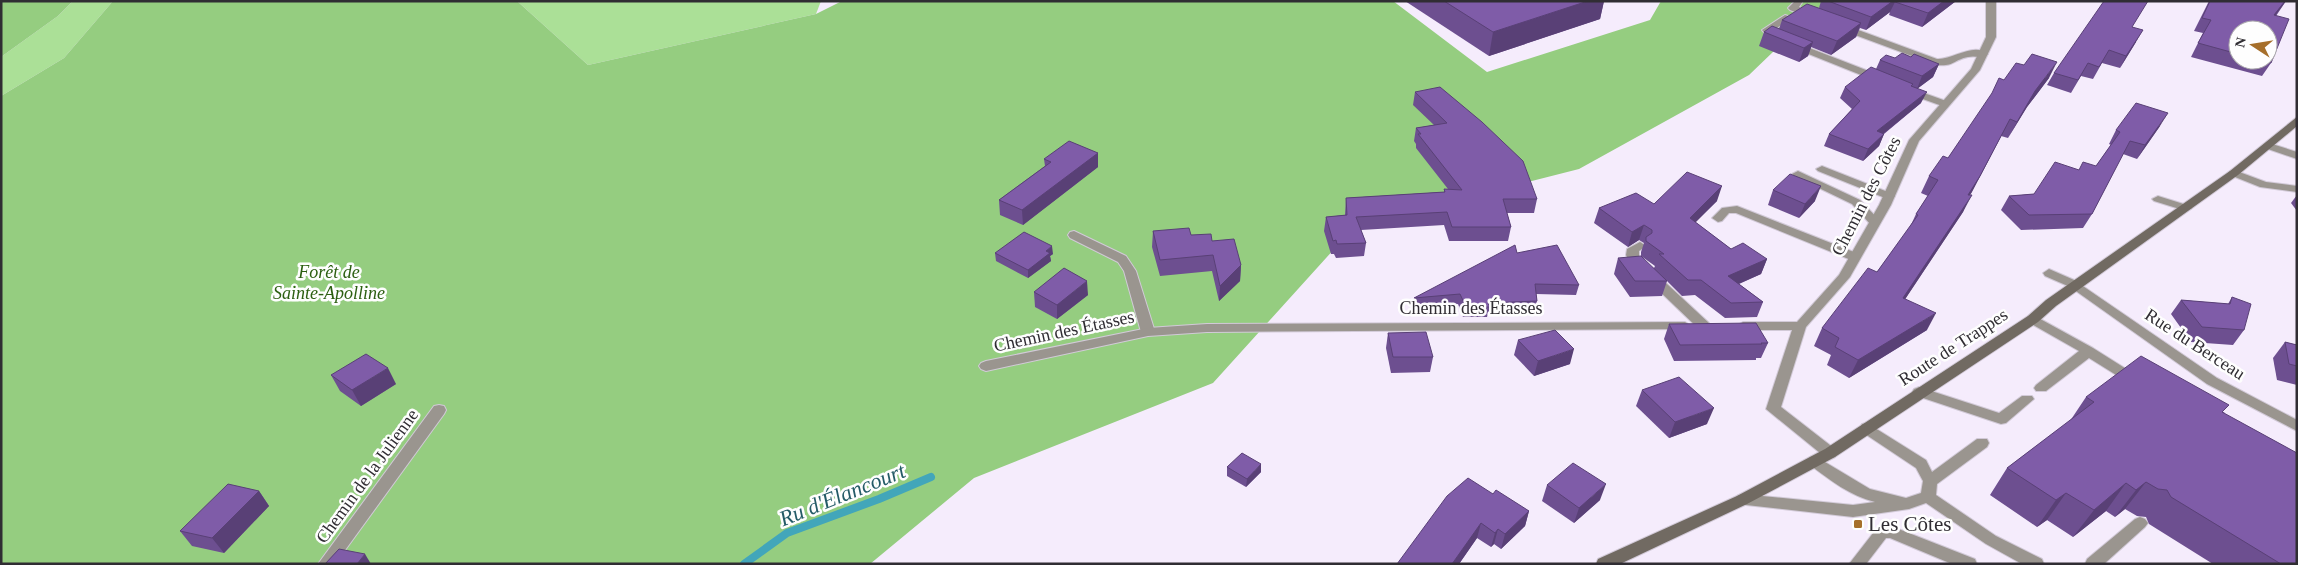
<svg xmlns="http://www.w3.org/2000/svg" width="2298" height="565" viewBox="0 0 2298 565" font-family="Georgia,serif">
<style>
.green{fill:#abe097}
.forest{fill:#95cd80}
.lines{fill:none;stroke-linecap:round;stroke-linejoin:round}
.stream{stroke:#42a6ba;stroke-width:8}
.service-casing{stroke:#d2cad8;stroke-width:2}
.minor-casing{stroke:#d2cad8;stroke-width:2}
.secondary-casing{stroke:#d2cad8;stroke-width:2}
.service{fill:#9a958f;fill-rule:evenodd}
.minor{fill:#9a958f;fill-rule:evenodd}
.secondary{fill:#716a62;fill-rule:evenodd}
.wall{fill:#6d4f90;fill-rule:evenodd}
.shaded-wall{fill:#594076}
.building{fill:#7f5ca8;stroke:#594076}
.poi-dot{fill:#a66f2b;stroke:#fefefe;stroke-width:2}
.labels{text-anchor:middle;stroke-width:5;stroke-linejoin:round;paint-order:stroke}
.street-label{font-size:18px;fill:#302d33;stroke:#fefefe}
.park-label{font-size:18px;font-style:italic;fill:#2c5f11;stroke:#fefefe}
.near-poi-label{font-size:21px;fill:#302d33;stroke:#fefefe;text-anchor:start}
.near-water-label{font-size:22px;font-style:italic;fill:#245b67;stroke:#fefefe}
</style>
<rect width="100%" height="100%" fill="#f5ecfc"/>
<g class="green">
<path d="M 73,1 L 113,1 L 64,58 L 1,96 L 1,57 L 58,16 Z"/>
<path d="M 517,1 L 821,1 L 816,14 L 588,65 Z"/>
</g>
<g class="forest">
<path d="M 1,1 L 73,1 L 58,16 L 1,57 Z"/>
<path d="M 113,1 L 517,1 L 588,65 L 816,14 L 842,1 L 1393,1 L 1487,72 L 1650,20 L 1661,1 L 1826,1 L 1749,75 L 1579,169 L 1355,226 L 1213,383 L 974,478 L 870,564 L 1,564 L 1,96 L 64,58 Z"/>
</g>
<g class="lines">
<path class="stream" d="M 744,564 L 787,533 L 879,499 L 931,477"/>
<g class="service-casing">
<g id="service">
<path d="M 1795,1 L 1803,1 L 1799,7 L 1816,14 L 1816,18 L 1810,18 L 1790,10 L 1788,8 Z"/>
<path d="M 1785,15 L 1788,16 L 1788,20 L 1773,31 L 1778,37 L 1776,39 L 1770,39 L 1762,30 Z"/>
<path d="M 1842,24 L 1937,59 C 1953,60 1973,42 1988,54 C 1982,59 1975,55 1968,57 C 1953,60 1954,67 1936,65 L 1839,29 L 1839,25 Z"/>
<path d="M 1794,42 L 1884,77 L 1885,79 L 1880,82 L 1876,81 L 1791,47 L 1791,43 Z"/>
<path d="M 1910,88 L 1949,102 L 1950,104 L 1945,107 L 1906,93 L 1905,91 Z"/>
<path d="M 1822,166 L 1893,194 L 1895,196 L 1893,198 L 1885,198 L 1818,171 L 1816,169 Z"/>
<path d="M 1798,171 L 1860,200 L 1881,222 L 1875,226 L 1871,225 L 1852,204 L 1794,176 L 1792,174 Z"/>
<path d="M 2158,196 L 2190,206 L 2192,208 L 2186,211 L 2154,201 L 2152,199 Z"/>
<path d="M 1737,206 L 1859,254 L 1861,257 L 1855,261 L 1851,260 L 1736,213 L 1729,213 L 1722,221 L 1718,222 L 1712,218 L 1722,208 Z"/>
<path d="M 1074,231 L 1126,256 L 1136,271 L 1155,332 L 1153,335 L 1143,335 L 1141,332 L 1124,271 L 1118,262 L 1070,238 L 1068,235 L 1070,232 Z"/>
<path d="M 1640,242 L 1646,246 L 1639,251 L 1639,258 L 1709,323 L 1711,326 L 1709,329 L 1699,329 L 1630,263 L 1626,255 L 1627,249 Z"/>
<path d="M 2049,269 L 2081,283 L 2083,286 L 2077,290 L 2045,276 L 2043,273 Z"/>
<path d="M 2033,315 L 2093,348 L 2139,377 L 2141,380 L 2139,383 L 2129,383 L 2089,358 L 2046,391 L 2036,391 L 2034,388 L 2036,385 L 2079,351 L 2028,322 L 2027,319 L 2028,316 Z"/>
<path d="M 1919,387 L 1999,413 L 2022,396 L 2032,396 L 2034,399 L 2006,423 L 2001,424 L 1914,395 L 1912,392 L 1914,389 Z"/>
<path d="M 1867,423 L 1926,460 L 1932,472 L 1977,439 L 1987,439 L 1989,443 L 1987,447 L 1937,484 L 1936,495 L 1996,536 L 2042,559 L 2044,564 L 2022,564 L 1986,544 L 1926,503 L 1909,509 L 1853,517 L 1737,504 L 1734,500 L 1737,496 L 1742,494 L 1853,505 L 1875,502 C 1850,496 1830,480 1810,465 L 1808,461 L 1810,457 L 1815,456 L 1870,489 L 1906,498 L 1921,493 L 1923,481 L 1916,468 L 1862,432 L 1860,428 L 1862,424 Z"/>
<path d="M 2140,517 L 2145,519 L 2148,523 L 2145,527 L 2104,564 L 2085,564 L 2087,559 L 2135,519 Z"/>
<path d="M 1882,526 L 1896,528 L 1975,559 L 1977,564 L 1952,564 L 1890,538 L 1886,538 L 1866,564 L 1849,564 L 1877,528 Z"/>
</g>
</g>
<g class="minor-casing">
<g id="minor">
<path d="M 1986,1 L 1996,1 L 1996,37 L 1980,70 L 1919,141 L 1891,205 L 1850,277 L 1806,327 L 1781,407 L 1835,449 L 1837,453 L 1835,457 L 1830,458 L 1825,457 L 1766,409 L 1792,330 L 1743,330 L 1736,326 L 1743,322 L 1797,322 L 1839,275 L 1879,205 L 1909,140 L 1971,69 L 1986,37 Z"/>
<path d="M 2269,143 L 2297,152 L 2297,159 L 2265,148 L 2264,146 Z"/>
<path d="M 2234,170 L 2266,182 L 2297,186 L 2297,192 L 2260,187 L 2230,175 L 2228,173 L 2230,171 Z"/>
<path d="M 2077,282 L 2217,378 L 2297,420 L 2297,431 L 2207,384 L 2073,289 L 2071,286 Z"/>
<path d="M 1685,322 L 1692,326 L 1690,329 L 1207,332 L 1148,336 L 986,371 L 981,369 L 979,366 L 981,363 L 986,361 L 1148,328 L 1207,324 Z"/>
<path d="M 439,405 L 444,406 L 446,410 L 444,414 L 335,564 L 318,564 L 434,406 Z"/>
</g>
</g>
<g class="secondary-casing">
<path id="secondary" d="M 2297,117 L 2297,126 L 2238,175 L 2056,306 L 2038,322 L 1835,457 L 1747,504 L 1620,564 L 1596,564 L 1598,559 L 1737,496 L 1825,449 L 2028,316 L 2046,300 L 2230,171 Z"/>
</g>
<use href="#service" class="service"/>
<use href="#minor" class="minor"/>
<use href="#secondary" class="secondary"/>
</g>
<g class="wall">
<path d="M 1405,1 L 1604,1 L 1600,19 L 1489,56 Z"/>
<path d="M 1821,1 L 1956,1 L 1922,27 L 1889,15 L 1890,12 L 1866,30 L 1860,28 L 1856,37 L 1831,55 L 1811,47 L 1808,56 L 1799,62 L 1759,46 L 1764,32 L 1779,29 L 1782,20 L 1819,8 Z"/>
<path d="M 2209,1 L 2286,1 L 2276,16 L 2271,63 L 2262,76 L 2191,57 L 2203,33 L 2194,31 ZM 2238,30 L 2268,60 L 2238,60 Z"/>
<path d="M 2133,27 L 2136,42 L 2120,68 L 2102,63 L 2093,79 L 2081,76 L 2071,93 L 2047,85 L 2054,73 Z"/>
<path d="M 1911,57 L 1939,64 L 1933,77 L 1918,88 L 1921,103 L 1884,134 L 1879,146 L 1863,161 L 1824,146 L 1829,134 L 1852,109 L 1840,98 L 1845,87 L 1876,69 L 1880,60 Z"/>
<path d="M 2049,78 L 2027,107 L 2008,138 L 2001,136 L 1970,195 L 1963,212 L 1905,299 L 1927,330 L 1849,378 L 1827,365 L 1831,355 L 1814,346 L 1822,328 L 1877,272 L 1910,227 L 1916,214 L 1928,196 L 1921,193 L 1929,176 L 1948,158 L 2004,80 Z"/>
<path d="M 1415,92 L 1537,199 L 1534,213 L 1507,213 L 1511,227 L 1508,241 L 1449,241 L 1444,225 L 1361,230 L 1366,243 L 1364,256 L 1336,258 L 1334,254 L 1331,254 L 1324,231 L 1326,217 L 1345,215 L 1346,198 L 1444,192 L 1444,189 L 1448,189 L 1416,148 L 1416,144 L 1414,141 L 1416,128 L 1434,125 L 1413,105 Z"/>
<path d="M 2160,126 L 2137,159 L 2123,154 L 2092,214 L 2083,228 L 2021,230 L 2001,210 L 2009,196 L 2034,194 L 2079,170 L 2096,166 L 2111,145 L 2109,144 L 2116,130 Z"/>
<path d="M 1098,153 L 1098,167 L 1023,225 L 1000,215 L 999,200 L 1045,166 L 1044,159 Z"/>
<path d="M 1773,190 L 1815,201 L 1799,218 L 1768,205 Z"/>
<path d="M 2297,195 L 2297,211 L 2291,203 Z"/>
<path d="M 1717,201 L 1695,222 L 1731,249 L 1767,259 L 1761,274 L 1739,284 L 1763,302 L 1757,317 L 1725,318 L 1695,295 L 1682,296 L 1667,281 L 1662,296 L 1630,297 L 1614,274 L 1618,258 L 1654,268 L 1655,266 L 1641,256 L 1641,252 L 1644,243 L 1639,240 L 1628,247 L 1594,223 L 1599,208 L 1654,204 Z"/>
<path d="M 1153,231 L 1191,235 L 1212,241 L 1241,265 L 1240,281 L 1219,301 L 1212,271 L 1160,276 L 1152,247 Z"/>
<path d="M 995,253 L 1053,254 L 1050,256 L 1051,261 L 1028,278 L 996,261 Z"/>
<path d="M 1517,253 L 1579,285 L 1576,295 L 1536,294 L 1537,301 L 1534,311 L 1488,313 L 1487,317 L 1463,317 L 1458,304 L 1412,308 L 1414,298 Z"/>
<path d="M 1034,292 L 1088,295 L 1057,319 L 1035,307 Z"/>
<path d="M 2232,297 L 2244,330 L 2233,345 L 2191,342 L 2171,314 L 2181,300 L 2228,304 Z"/>
<path d="M 1669,324 L 1768,343 L 1761,358 L 1756,358 L 1756,360 L 1674,361 L 1664,339 Z"/>
<path d="M 1388,333 L 1433,357 L 1430,372 L 1391,373 L 1386,348 Z"/>
<path d="M 1518,340 L 1570,364 L 1534,376 L 1514,355 Z"/>
<path d="M 2285,342 L 2297,345 L 2297,385 L 2277,380 L 2273,358 Z"/>
<path d="M 331,375 L 396,384 L 361,406 L 340,391 Z"/>
<path d="M 1642,390 L 1707,424 L 1669,438 L 1636,406 Z"/>
<path d="M 2086,397 L 2224,412 L 2297,564 L 2213,564 L 2149,524 L 2146,517 L 2137,516 L 2125,509 L 2115,517 L 2106,511 L 2073,537 L 2047,520 L 2037,527 L 1990,495 L 2007,468 L 2070,421 Z"/>
<path d="M 1227,467 L 1261,472 L 1246,487 L 1227,476 Z"/>
<path d="M 1547,485 L 1600,500 L 1574,523 L 1542,501 Z"/>
<path d="M 259,491 L 269,506 L 224,553 L 192,546 L 180,531 Z"/>
<path d="M 1493,494 L 1529,511 L 1525,526 L 1501,549 L 1494,544 L 1491,547 L 1477,538 L 1459,564 L 1397,564 Z"/>
</g>
<g class="shaded-wall">
<path d="M 1588,1 L 1604,1 L 1600,19 L 1489,56 L 1493,32 Z"/>
<path d="M 1893,1 L 1902,1 L 1895,2 L 1890,12 L 1866,30 L 1871,17 Z"/>
<path d="M 1944,1 L 1956,1 L 1922,27 L 1928,13 Z"/>
<path d="M 2285,1 L 2286,1 L 2266,28 L 2274,15 Z"/>
<path d="M 1861,23 L 1856,37 L 1831,55 L 1837,41 Z"/>
<path d="M 2143,30 L 2136,42 L 2120,68 L 2126,56 Z"/>
<path d="M 1813,42 L 1808,56 L 1799,62 L 1804,48 Z"/>
<path d="M 2057,62 L 2049,78 L 2027,107 L 2008,138 L 2017,122 L 2035,91 Z"/>
<path d="M 1939,64 L 1933,77 L 1917,89 L 1922,76 Z"/>
<path d="M 1927,92 L 1921,103 L 1872,143 L 1877,131 Z"/>
<path d="M 2168,113 L 2160,126 L 2137,159 L 2145,145 Z"/>
<path d="M 2010,119 L 1972,192 L 1959,212 L 1968,195 Z"/>
<path d="M 1884,134 L 1879,146 L 1863,161 L 1868,149 Z"/>
<path d="M 1098,153 L 1098,167 L 1023,225 L 1022,210 Z"/>
<path d="M 1722,186 L 1717,201 L 1685,233 L 1690,218 Z"/>
<path d="M 1821,186 L 1815,201 L 1799,218 L 1805,204 Z"/>
<path d="M 1972,195 L 1963,212 L 1894,316 L 1903,298 Z"/>
<path d="M 1644,225 L 1639,240 L 1628,247 L 1632,232 Z"/>
<path d="M 1052,246 L 1053,254 L 1050,256 L 1051,261 L 1028,278 L 1028,270 L 1046,251 Z"/>
<path d="M 1767,259 L 1761,274 L 1722,291 L 1728,276 Z"/>
<path d="M 1241,265 L 1240,281 L 1219,301 L 1220,286 Z"/>
<path d="M 1087,281 L 1088,295 L 1057,319 L 1057,305 Z"/>
<path d="M 1936,313 L 1927,330 L 1849,378 L 1858,360 Z"/>
<path d="M 1574,349 L 1570,364 L 1534,376 L 1538,361 Z"/>
<path d="M 388,368 L 396,384 L 361,406 L 352,390 Z"/>
<path d="M 1714,408 L 1707,424 L 1669,438 L 1675,422 Z"/>
<path d="M 1261,464 L 1261,472 L 1246,487 L 1247,479 Z"/>
<path d="M 2146,482 L 2125,509 L 2115,517 L 2136,490 Z"/>
<path d="M 2126,483 L 2106,511 L 2073,537 L 2094,510 Z"/>
<path d="M 1606,484 L 1600,500 L 1574,523 L 1579,508 Z"/>
<path d="M 259,491 L 269,506 L 224,553 L 212,538 Z"/>
<path d="M 2066,493 L 2047,520 L 2037,527 L 2056,500 Z"/>
<path d="M 1529,511 L 1525,526 L 1501,549 L 1505,534 Z"/>
<path d="M 1481,523 L 1477,538 L 1459,564 L 1452,564 Z"/>
<path d="M 1498,529 L 1494,544 L 1491,547 L 1495,533 Z"/>
<path d="M 365,554 L 371,564 L 357,564 Z"/>
</g>
<g class="building">
<path d="M 1444,1 L 1588,1 L 1493,32 Z"/>
<path d="M 1828,1 L 1893,1 L 1871,17 Z"/>
<path d="M 1895,1 L 1944,1 L 1928,13 L 1895,2 Z"/>
<path d="M 2104,1 L 2148,1 L 2132,27 L 2143,30 L 2126,56 L 2109,50 L 2099,67 L 2088,63 L 2078,80 L 2054,73 Z"/>
<path d="M 2210,1 L 2285,1 L 2274,15 L 2289,19 L 2271,63 L 2261,60 L 2268,60 L 2268,30 L 2238,30 L 2238,54 L 2198,43 L 2211,20 L 2202,18 Z"/>
<path d="M 1807,4 L 1861,23 L 1837,41 L 1782,20 Z"/>
<path d="M 1772,26 L 1813,42 L 1804,48 L 1764,32 Z"/>
<path d="M 1902,53 L 1911,57 L 1914,54 L 1939,64 L 1922,76 L 1880,60 L 1886,55 L 1895,58 Z"/>
<path d="M 2032,54 L 2057,62 L 2035,91 L 2017,122 L 2010,119 L 1980,176 L 1968,195 L 1972,195 L 1903,298 L 1936,313 L 1858,360 L 1835,347 L 1839,338 L 1822,328 L 1868,268 L 1877,272 L 1918,215 L 1916,214 L 1938,180 L 1929,176 L 1943,156 L 1948,158 L 1992,93 L 1999,78 L 2004,80 L 2016,63 L 2024,65 Z"/>
<path d="M 1871,67 L 1913,84 L 1911,86 L 1927,92 L 1877,131 L 1884,134 L 1868,149 L 1829,134 L 1860,101 L 1845,87 Z"/>
<path d="M 1440,87 L 1482,122 L 1523,161 L 1537,199 L 1503,199 L 1511,227 L 1452,227 L 1447,212 L 1356,217 L 1366,243 L 1337,244 L 1336,240 L 1333,241 L 1326,217 L 1347,215 L 1346,198 L 1445,192 L 1444,189 L 1462,190 L 1418,134 L 1421,134 L 1416,128 L 1447,123 L 1415,92 Z"/>
<path d="M 2136,103 L 2168,113 L 2145,145 L 2130,141 L 2092,214 L 2029,215 L 2009,196 L 2034,194 L 2055,162 L 2079,170 L 2083,162 L 2096,166 L 2120,132 L 2116,130 Z"/>
<path d="M 1069,141 L 1098,153 L 1022,210 L 999,200 L 1051,162 L 1044,159 Z"/>
<path d="M 1687,172 L 1722,186 L 1690,218 L 1731,249 L 1743,243 L 1767,259 L 1728,276 L 1763,302 L 1731,303 L 1701,280 L 1688,280 L 1659,254 L 1664,254 L 1646,241 L 1646,237 L 1652,233 L 1652,230 L 1644,225 L 1632,232 L 1599,208 L 1636,193 L 1654,204 Z"/>
<path d="M 1790,174 L 1821,186 L 1805,204 L 1773,190 Z"/>
<path d="M 1189,228 L 1191,235 L 1211,234 L 1212,241 L 1234,239 L 1241,265 L 1220,286 L 1213,255 L 1160,260 L 1153,231 Z"/>
<path d="M 1024,232 L 1052,246 L 1046,251 L 1050,253 L 1028,270 L 995,253 Z"/>
<path d="M 1515,245 L 1517,253 L 1557,245 L 1579,285 L 1535,284 L 1537,301 L 1488,303 L 1490,307 L 1466,307 L 1460,294 L 1414,298 Z"/>
<path d="M 1641,256 L 1667,281 L 1635,281 L 1618,258 Z"/>
<path d="M 1064,268 L 1087,281 L 1057,305 L 1034,292 Z"/>
<path d="M 2232,297 L 2251,304 L 2244,330 L 2202,327 L 2181,300 L 2230,304 Z"/>
<path d="M 1756,323 L 1768,343 L 1761,343 L 1762,344 L 1680,345 L 1669,324 Z"/>
<path d="M 1555,330 L 1574,349 L 1538,361 L 1518,340 Z"/>
<path d="M 1426,332 L 1433,357 L 1393,357 L 1388,333 Z"/>
<path d="M 2285,342 L 2297,345 L 2297,366 L 2289,364 Z"/>
<path d="M 366,354 L 388,368 L 352,390 L 331,375 Z"/>
<path d="M 2141,356 L 2229,405 L 2222,412 L 2297,453 L 2297,564 L 2281,564 L 2171,497 L 2167,490 L 2158,489 L 2146,482 L 2136,490 L 2126,483 L 2094,510 L 2066,493 L 2056,500 L 2007,468 L 2094,402 L 2086,397 Z"/>
<path d="M 1679,377 L 1714,408 L 1675,422 L 1642,390 Z"/>
<path d="M 1242,453 L 1261,464 L 1247,479 L 1227,467 Z"/>
<path d="M 1573,463 L 1606,484 L 1579,508 L 1547,485 Z"/>
<path d="M 1468,478 L 1493,494 L 1496,490 L 1529,511 L 1505,534 L 1498,529 L 1495,533 L 1481,523 L 1452,564 L 1397,564 L 1447,496 Z"/>
<path d="M 228,484 L 259,491 L 212,538 L 180,531 Z"/>
<path d="M 339,549 L 365,554 L 357,564 L 325,564 Z"/>
</g>
<rect class="poi-dot" x="1853" y="519" width="10" height="10" rx="2.5"/>
<g class="labels">
<g class="street-label">
<text transform="translate(1866 196) rotate(-63)" y="6">Chemin des Côtes</text>
<text x="1471" y="314">Chemin des Étasses</text>
<text transform="translate(1064 331) rotate(-12)" y="6">Chemin des Étasses</text>
<text transform="translate(2195 344) rotate(33)" y="6">Rue du Berceau</text>
<text transform="translate(1953 347) rotate(-33)" y="6">Route de Trappes</text>
<text transform="translate(367 476) rotate(-54)" y="6">Chemin de la Julienne</text>
</g>
<g class="park-label">
<text x="329" y="278">Forêt de<tspan x="329" dy="21">Sainte-Apolline</tspan></text>
</g>
<g class="near-poi-label">
<text x="1868" y="531">Les Côtes</text>
</g>
<g class="near-water-label">
<text transform="translate(842 494) rotate(-22)" y="8">Ru d'Élancourt</text>
</g>
</g>
<rect width="2298" height="565" fill="none" stroke="#302d33" stroke-width="5"/>
<g transform="translate(2253 45) rotate(282)"><circle r="24" fill="#fefefe" stroke="#acaaad"/>
<path d="M0-4L9 19L0 12L-9 19Z" fill="#a66f2b"/>
<text y="-8" font-size="14" font-weight="bold" text-anchor="middle" fill="#302d33">N</text>
</g>
</svg>
